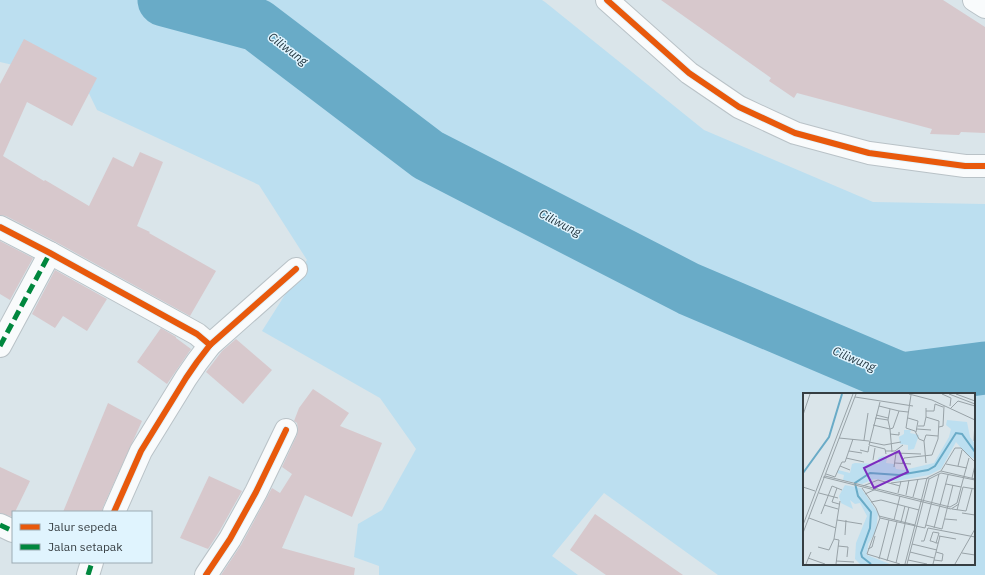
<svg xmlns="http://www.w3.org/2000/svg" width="985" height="575" viewBox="0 0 985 575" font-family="'IBM Plex Sans',sans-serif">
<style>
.green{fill:#bcdff0;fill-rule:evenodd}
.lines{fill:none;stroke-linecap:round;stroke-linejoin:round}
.river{stroke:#69abc7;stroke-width:53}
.building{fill:#d7c8cc}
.minor-casing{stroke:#b9c2c7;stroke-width:24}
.minor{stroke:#f9fbfc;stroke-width:22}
.quiet{stroke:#00873e;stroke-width:5;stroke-dasharray:10 5;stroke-linecap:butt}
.cycleway-casing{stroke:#e0f4fe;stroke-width:8}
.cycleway{stroke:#e8590c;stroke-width:6}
.labels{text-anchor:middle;stroke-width:3;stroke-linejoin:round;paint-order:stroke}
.water-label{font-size:12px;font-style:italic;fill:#1d313b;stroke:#e0f4fe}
.inset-river{fill:none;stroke:#69abc7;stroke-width:2}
.inset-road{fill:none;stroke:#98a2a7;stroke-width:1}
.view{fill:#7b2cbf;fill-opacity:0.15;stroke:#7b2cbf;stroke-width:2}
.inset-edge{fill:none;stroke:#363e42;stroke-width:2}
</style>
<rect width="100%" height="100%" fill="#dae5ea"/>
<path class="green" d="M 0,0 L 542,0 L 545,2 L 704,130 L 873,202 L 985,204 L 985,575 L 718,575 L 604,493 L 552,556 L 578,575 L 379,575 L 379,566 L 354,557 L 358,524 L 382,510 L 416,449 L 380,398 L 262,331 L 307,260 L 259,185 L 97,110 L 83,81 L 0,62 ZM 804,394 L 974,394 L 974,564 L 804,564 Z"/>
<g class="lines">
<path class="river" d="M 164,0 L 257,25 L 428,155 L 689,289 L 901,379 L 985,368"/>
</g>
<g class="building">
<path d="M 661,0 L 943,0 L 985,27 L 985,133 L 961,132 L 959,135 L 930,134 L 932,129 L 797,93 L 794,98 L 769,81 L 771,78 Z"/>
<path d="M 24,39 L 97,78 L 72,126 L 27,102 L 3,156 L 44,181 L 45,180 L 89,206 L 113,157 L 133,167 L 140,152 L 163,162 L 137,226 L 150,232 L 149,233 L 216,271 L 190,316 L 56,242 L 6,216 L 0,215 L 0,84 Z"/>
<path d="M 0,241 L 33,258 L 10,300 L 0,294 Z"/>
<path d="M 55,270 L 107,299 L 87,331 L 63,316 L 55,328 L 32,314 Z"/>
<path d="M 161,328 L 176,337 L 176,338 L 191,349 L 167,384 L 137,362 Z"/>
<path d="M 236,339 L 272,370 L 243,404 L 206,372 L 222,351 Z"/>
<path d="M 313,389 L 349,413 L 340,426 L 382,443 L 352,517 L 305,495 L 282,548 L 355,568 L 354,575 L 221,575 L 241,545 L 272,488 L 280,493 L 292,474 L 282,467 L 297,435 L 298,429 L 297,423 L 294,421 L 299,408 Z"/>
<path d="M 108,403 L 142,421 L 103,507 L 102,512 L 63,512 Z"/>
<path d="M 0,467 L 30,481 L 15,512 L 13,512 L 13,517 L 0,513 Z"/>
<path d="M 209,476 L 242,491 L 219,532 L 208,549 L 180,538 Z"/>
<path d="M 595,514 L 683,575 L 606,575 L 570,550 Z"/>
</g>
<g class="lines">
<g class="minor-casing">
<g id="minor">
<path d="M 607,0 L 689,73 L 739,107 L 795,133 L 869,153 L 965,166 L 985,166"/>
<path d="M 974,0 L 985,7"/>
<path d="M 0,227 L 50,253 L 197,334 L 210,345"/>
<path d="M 0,346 L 50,253"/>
<path d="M 114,512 L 141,451 L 186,378 L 197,362 L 210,345 L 296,269"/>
<path d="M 0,525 L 13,531"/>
<path d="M 88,575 L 92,562"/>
<path d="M 206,575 L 230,539 L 256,492 L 286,430"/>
</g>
</g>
<use href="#minor" class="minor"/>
<g class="quiet">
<path d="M 0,346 L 50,253"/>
<path d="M 0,525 L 13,531"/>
<path d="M 88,575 L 92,562"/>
</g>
<g class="cycleway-casing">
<g id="cycleway">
<path d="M 607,0 L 689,73 L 739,107 L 795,133 L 869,153 L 965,166 L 985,166"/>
<path d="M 0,227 L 50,253 L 197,334 L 210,345"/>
<path d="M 114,512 L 141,451 L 186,378 L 197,362 L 210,345 L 296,269"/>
<path d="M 206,575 L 230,539 L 256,492 L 286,430"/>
</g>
</g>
<use href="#cycleway" class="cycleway"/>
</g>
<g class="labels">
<g class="water-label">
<text transform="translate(288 49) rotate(37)" y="4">Ciliwung</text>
<text transform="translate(560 223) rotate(27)" y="4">Ciliwung</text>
<text transform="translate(854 359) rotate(23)" y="4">Ciliwung</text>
</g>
</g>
<g transform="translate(803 393)">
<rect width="172" height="172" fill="#dae5ea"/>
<path d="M 144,27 L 164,29 L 167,44 L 172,51 L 172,66 L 164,62 L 153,49 L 138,76 L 126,82 L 93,88 L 71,86 L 59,91 L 40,87 L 41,82 L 34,80 L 35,77 L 47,80 L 49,71 L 52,70 L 76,71 L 75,65 L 80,63 L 84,65 L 83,70 L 91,71 L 93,76 L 101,77 L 131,70 L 146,44 L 148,36 L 143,32 ZM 101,37 L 108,37 L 107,40 L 116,42 L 111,56 L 105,57 L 105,52 L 97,51 L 96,44 L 101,41 ZM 42,92 L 58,95 L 75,120 L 73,138 L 65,151 L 64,162 L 87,171 L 57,171 L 52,166 L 53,150 L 64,123 L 57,110 L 52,111 L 47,107 L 50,116 L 38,110 L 36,103 Z" fill="#bcdff0"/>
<path class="inset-river" d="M 0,80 L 26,44 L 39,1M 68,171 L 59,164 L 58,160 L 67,135 L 68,119 L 55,103 L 52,90 L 67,80 L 96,82 L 125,77 L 132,73 L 153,40 L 159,41 L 172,59"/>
<path class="inset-road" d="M 106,1 L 129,7 L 172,27M 139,1 L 148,5 L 147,13M 146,1 L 172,11M 153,1 L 172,8M 108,2 L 103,35 L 112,38 L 116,46 L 121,48M 52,4 L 110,13M 77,9 L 66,52 L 82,56 L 83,61M 76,13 L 96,18M 87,16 L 85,27 L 87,36M 147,16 L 155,8 L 172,13M 123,18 L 131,18 L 132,11 L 140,14M 0,22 L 7,1M 73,22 L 85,25M 72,25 L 85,27M 105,25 L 115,28 L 113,39M 70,32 L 87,36M 115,33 L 121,33 L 123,24M 136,34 L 140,33 L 141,13M 87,36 L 90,35 L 96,18 L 105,19M 87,36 L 89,59M 114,36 L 128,37M 87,41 L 96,42 L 96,39M 36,45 L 66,48M 61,47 L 65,20M 171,48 L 172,27M 66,49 L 81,52 L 98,49M 57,57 L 65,59 L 66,53M 46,58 L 59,60M 82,58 L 92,58 L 100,52M 93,60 L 118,61M 43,65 L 61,69M 70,67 L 72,55M 92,70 L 108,71M 123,70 L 121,48 L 123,42 L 135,43M 99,71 L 101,65 L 129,62 L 135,46 L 136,28 L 123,24 L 123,15M 143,71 L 164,75M 37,73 L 39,69 L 42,69 L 50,46M 155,73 L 159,57M 91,74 L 93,60M 138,78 L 172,86M 23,81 L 32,84 L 37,73 L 47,77M 22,83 L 147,114 L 154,110 L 161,83M 161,83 L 166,65M 20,84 L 148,116 L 156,111M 169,85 L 172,72M 88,90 L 126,85M 143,91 L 158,94M 60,93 L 75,87 L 97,93M 0,94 L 12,98M 160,94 L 172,96M 59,95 L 73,115 L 77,125 L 64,161 L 97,171M 16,100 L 35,105M 95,100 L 98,88M 62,101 L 73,96M 103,102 L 106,87M 110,104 L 115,86M 68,109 L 78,107 L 116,117M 36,111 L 29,109 L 34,95 L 39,97M 21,112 L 35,116M 149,116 L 163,118 L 169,96M 154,117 L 160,94M 159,120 L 172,122M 18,121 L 29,93 L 34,95M 76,123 L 112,132M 6,125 L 33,135M 77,125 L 122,135 L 136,81M 142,126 L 154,127M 34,127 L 59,131M 91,127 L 97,103M 98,129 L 102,113M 102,130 L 106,114M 0,132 L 50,1M 123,132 L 139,136 L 150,92M 131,135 L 145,82M 0,140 L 53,1M 42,142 L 43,127M 136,143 L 153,146M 31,146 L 36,147 L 33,171M 118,148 L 121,148 L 125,135 L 172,144M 133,150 L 136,140 L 130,139 L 127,148 L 128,148 L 131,149 L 133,150 L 135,150M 109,151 L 134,157M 35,153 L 45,154 L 44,164M 15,154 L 26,157 L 31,146 L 37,108M 65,156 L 69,154 L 72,143M 107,159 L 131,165M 159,160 L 172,162M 5,165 L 22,171M 76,166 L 86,127M 105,167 L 124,171M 131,167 L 139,168 L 140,161 L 133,159M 33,168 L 51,169M 84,168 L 94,129M 93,170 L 102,131M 3,171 L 8,159M 102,171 L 124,85 L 138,78 L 152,55 L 158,55 L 172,69M 104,171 L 126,86 L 138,80 L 172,87M 130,171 L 137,143M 152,171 L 172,136"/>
<path class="view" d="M 96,58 L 105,79 L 71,95 L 61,75 Z"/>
<rect width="172" height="172" class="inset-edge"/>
</g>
<rect x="12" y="511" width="140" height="52" fill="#e0f4fe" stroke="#9cabb3"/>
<rect x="20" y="524" width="20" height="6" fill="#e8590c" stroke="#9cabb3"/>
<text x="48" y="531" font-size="12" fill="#363e42">Jalur sepeda</text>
<rect x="20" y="544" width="20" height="6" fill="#00873e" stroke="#9cabb3"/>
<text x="48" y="551" font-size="12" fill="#363e42">Jalan setapak</text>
</svg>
